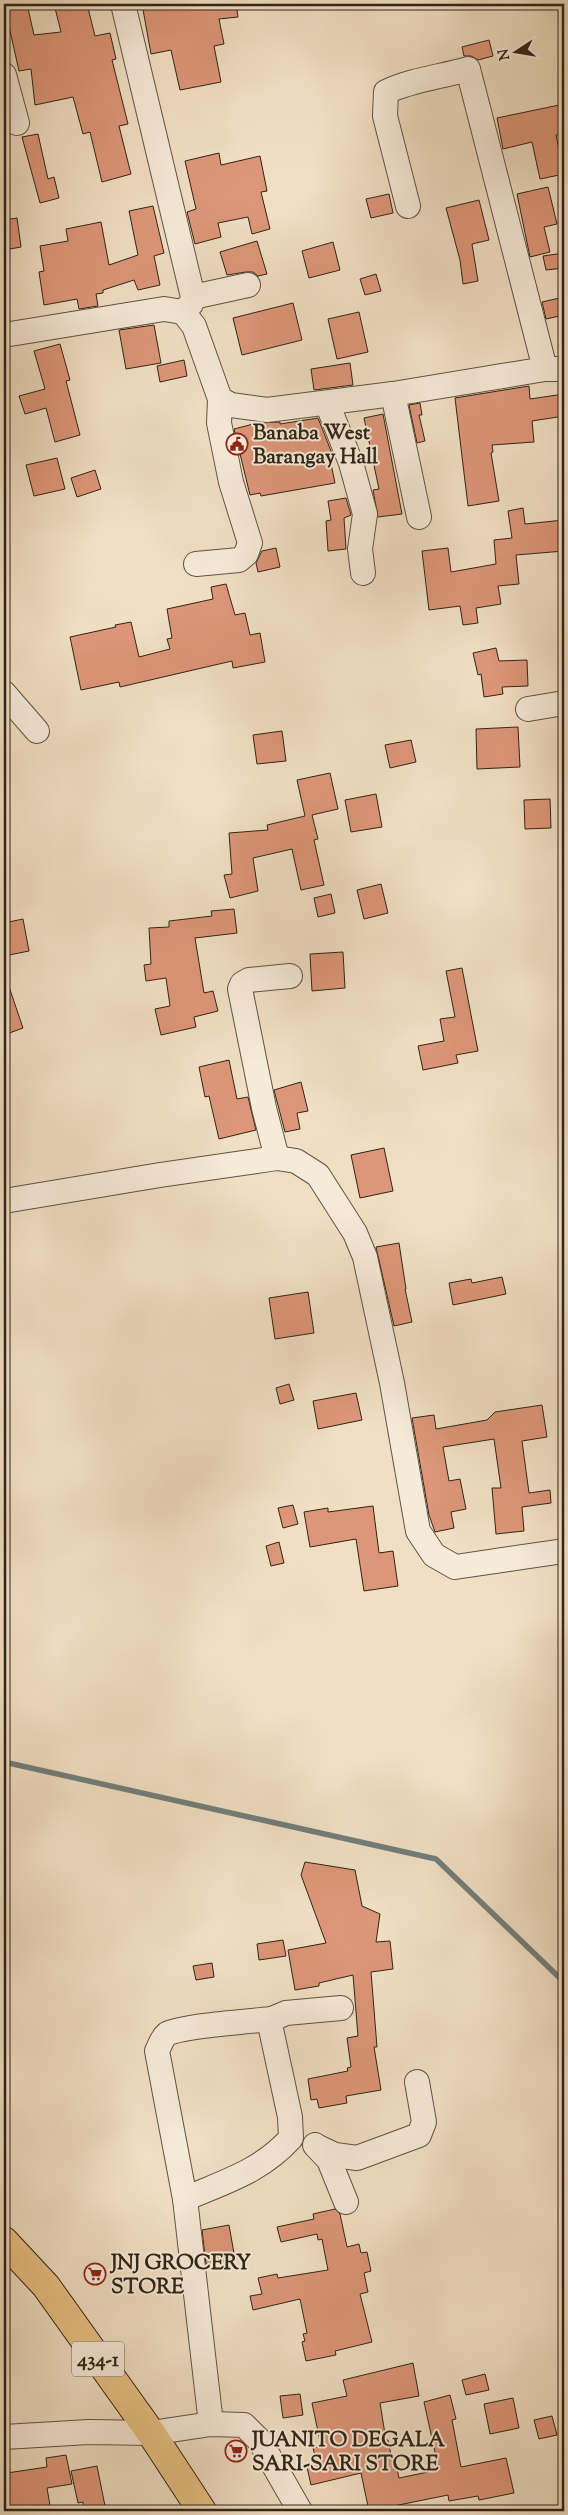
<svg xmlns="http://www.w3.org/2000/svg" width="568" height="2515" viewBox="0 0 568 2515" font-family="'Sorts Mill Goudy',serif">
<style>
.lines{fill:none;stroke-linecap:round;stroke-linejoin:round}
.stream{stroke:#717e7a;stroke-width:5.5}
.building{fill:#dd9679;stroke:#2e2416}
.minor-casing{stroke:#5f5342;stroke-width:26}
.major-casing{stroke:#2e2416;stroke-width:30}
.minor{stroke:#f6ead9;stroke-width:24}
.major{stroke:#e8c082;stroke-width:28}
.labels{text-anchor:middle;stroke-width:4;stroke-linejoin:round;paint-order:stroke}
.shield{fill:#f6ead9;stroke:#6a5f50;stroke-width:1}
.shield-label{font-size:20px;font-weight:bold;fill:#2e2416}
.poi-label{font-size:21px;font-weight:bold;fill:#2e2416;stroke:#f6ead9;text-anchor:start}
</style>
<rect width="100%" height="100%" fill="#f1dfc4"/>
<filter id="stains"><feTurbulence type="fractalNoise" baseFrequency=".004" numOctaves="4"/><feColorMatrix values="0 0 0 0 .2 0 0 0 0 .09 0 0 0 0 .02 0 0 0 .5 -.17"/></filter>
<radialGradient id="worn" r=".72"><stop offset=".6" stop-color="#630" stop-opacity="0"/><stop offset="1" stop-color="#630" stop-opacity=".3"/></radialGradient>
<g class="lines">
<path class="stream" d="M 4,1762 L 436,1859 L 564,1982"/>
</g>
<g class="building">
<path d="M 4,4 L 27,4 L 34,35 L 61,32 L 54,4 L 87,4 L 95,36 L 110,33 L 116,59 L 112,60 L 128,124 L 119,126 L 131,174 L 102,182 L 90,132 L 83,134 L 73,97 L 35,105 L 31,69 L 19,71 Z"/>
<path d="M 142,4 L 236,4 L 238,17 L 219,19 L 224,44 L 214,46 L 221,82 L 180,90 L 171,50 L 151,54 Z"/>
<path d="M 489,40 L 493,56 L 478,60 L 471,56 L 464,56 L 462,47 Z"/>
<path d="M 564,104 L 564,133 L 556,135 L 564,174 L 540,179 L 532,142 L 503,149 L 497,118 Z"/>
<path d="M 38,134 L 48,179 L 54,177 L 59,198 L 40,203 L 22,137 Z"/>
<path d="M 219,153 L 221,165 L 260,156 L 267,191 L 261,192 L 270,229 L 252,234 L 248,217 L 218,223 L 221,237 L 195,244 L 187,212 L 196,209 L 185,161 Z"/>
<path d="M 548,187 L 557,224 L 544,227 L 550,252 L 530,257 L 517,194 Z"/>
<path d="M 389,194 L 393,213 L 371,218 L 366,199 Z"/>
<path d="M 479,200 L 489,240 L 472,244 L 478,281 L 463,284 L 460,260 L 446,208 Z"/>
<path d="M 153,206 L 164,253 L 154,256 L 160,285 L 138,290 L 134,280 L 103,290 L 103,293 L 96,294 L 98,306 L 79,309 L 77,299 L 44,305 L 39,272 L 44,271 L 40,246 L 68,241 L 66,229 L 101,222 L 109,265 L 138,255 L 129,211 Z"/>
<path d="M 17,218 L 21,247 L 4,250 L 4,220 Z"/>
<path d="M 257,241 L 267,274 L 258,276 L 253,272 L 246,272 L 227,275 L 220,252 Z"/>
<path d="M 333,242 L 340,270 L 309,278 L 302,251 Z"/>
<path d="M 564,253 L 564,268 L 546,270 L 543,256 Z"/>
<path d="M 376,274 L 381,291 L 365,295 L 360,279 Z"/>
<path d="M 564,297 L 564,315 L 546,319 L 542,302 Z"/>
<path d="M 293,303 L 302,340 L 242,355 L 233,318 Z"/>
<path d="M 359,312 L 368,352 L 337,359 L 328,319 Z"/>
<path d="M 154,325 L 161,363 L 126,369 L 119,330 Z"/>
<path d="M 60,344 L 70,380 L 66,381 L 80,435 L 55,442 L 46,408 L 25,414 L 19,396 L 45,389 L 34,351 Z"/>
<path d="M 184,360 L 187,376 L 160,382 L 157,366 Z"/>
<path d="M 350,363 L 353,385 L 314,390 L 311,369 Z"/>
<path d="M 529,386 L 530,399 L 564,394 L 564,416 L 532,421 L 534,442 L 492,445 L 493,452 L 491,453 L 499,501 L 468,506 L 455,398 Z"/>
<path d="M 420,403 L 422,415 L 419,415 L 425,441 L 417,443 L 409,405 Z"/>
<path d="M 383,414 L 402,514 L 378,517 L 373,490 L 379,489 L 364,418 Z"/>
<path d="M 318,418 L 331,451 L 333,458 L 330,459 L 335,483 L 261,496 L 260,493 L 250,495 L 234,429 L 257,423 L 280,422 L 280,424 Z"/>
<path d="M 57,458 L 65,489 L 34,496 L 26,465 Z"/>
<path d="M 95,470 L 101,489 L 77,497 L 71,478 Z"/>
<path d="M 346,498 L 351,515 L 344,518 L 346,549 L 328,551 L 326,521 L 331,520 L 328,501 Z"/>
<path d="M 523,508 L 525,524 L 564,520 L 564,551 L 516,555 L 519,584 L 498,586 L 501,604 L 476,608 L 478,623 L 463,625 L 460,606 L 429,610 L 422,551 L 448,548 L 451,572 L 496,564 L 494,540 L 512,538 L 508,511 Z"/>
<path d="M 276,548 L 280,567 L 258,572 L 256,563 L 262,551 Z"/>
<path d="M 226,584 L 235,615 L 245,613 L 250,635 L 260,633 L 265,662 L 233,668 L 232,661 L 120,687 L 119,682 L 81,690 L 70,637 L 116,627 L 115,625 L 131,622 L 139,657 L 170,649 L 167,639 L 172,638 L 167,609 L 213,599 L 211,587 Z"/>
<path d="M 496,648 L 499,661 L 527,660 L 528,686 L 502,687 L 503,694 L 484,697 L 481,674 L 478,675 L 473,653 Z"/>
<path d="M 518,727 L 520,767 L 477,769 L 476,729 Z"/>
<path d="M 282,731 L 286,761 L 257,764 L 253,735 Z"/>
<path d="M 411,740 L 416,762 L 390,768 L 385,745 Z"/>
<path d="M 330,773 L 338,809 L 312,815 L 318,839 L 314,840 L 324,885 L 301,890 L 292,849 L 253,858 L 258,891 L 230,898 L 224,875 L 232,874 L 229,833 L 268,830 L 267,825 L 305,816 L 297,780 Z"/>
<path d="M 376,794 L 382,827 L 351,832 L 345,800 Z"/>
<path d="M 550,799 L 551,828 L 525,829 L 524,800 Z"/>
<path d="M 381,884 L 388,913 L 364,919 L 357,890 Z"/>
<path d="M 331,894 L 335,913 L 318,917 L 314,898 Z"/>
<path d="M 234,909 L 237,933 L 195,938 L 204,993 L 213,991 L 218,1011 L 194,1017 L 196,1027 L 161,1035 L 155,1009 L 170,1006 L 166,978 L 146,981 L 144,965 L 151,964 L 149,928 L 169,927 L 169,921 L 212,916 L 211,911 Z"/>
<path d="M 23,919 L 29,951 L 4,956 L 4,923 Z"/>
<path d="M 343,952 L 345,988 L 312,991 L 310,954 Z"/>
<path d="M 462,968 L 478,1051 L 456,1055 L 458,1063 L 423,1070 L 418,1046 L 444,1041 L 440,1019 L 455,1017 L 446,971 Z"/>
<path d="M 4,978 L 6,978 L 23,1028 L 4,1035 Z"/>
<path d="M 229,1060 L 237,1099 L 248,1097 L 256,1130 L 219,1139 L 209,1096 L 205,1097 L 199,1067 Z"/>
<path d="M 301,1082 L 308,1111 L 297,1113 L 300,1129 L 285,1132 L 274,1090 Z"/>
<path d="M 384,1148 L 393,1191 L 360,1198 L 351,1155 Z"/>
<path d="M 399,1243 L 406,1289 L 405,1289 L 412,1322 L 394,1326 L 376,1247 Z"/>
<path d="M 502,1277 L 506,1294 L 453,1305 L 449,1283 L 471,1279 L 472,1283 Z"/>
<path d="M 308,1292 L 314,1333 L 275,1339 L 269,1298 Z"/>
<path d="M 289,1384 L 294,1400 L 280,1404 L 276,1388 Z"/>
<path d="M 356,1393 L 362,1420 L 318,1429 L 313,1401 Z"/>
<path d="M 542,1405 L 547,1437 L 522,1441 L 529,1493 L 550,1490 L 551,1503 L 522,1507 L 524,1531 L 496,1534 L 492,1488 L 501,1488 L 494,1439 L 443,1447 L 449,1481 L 460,1479 L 466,1509 L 451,1512 L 454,1528 L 435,1532 L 429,1515 L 412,1418 L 434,1415 L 436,1429 L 487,1420 L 495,1412 Z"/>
<path d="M 293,1505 L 298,1524 L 283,1528 L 278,1508 Z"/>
<path d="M 373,1506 L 379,1553 L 393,1551 L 398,1586 L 364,1591 L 356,1539 L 310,1547 L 304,1512 L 328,1508 L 328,1512 Z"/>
<path d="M 279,1542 L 284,1563 L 271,1566 L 266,1546 Z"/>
<path d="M 305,1862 L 355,1870 L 362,1906 L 380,1914 L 376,1942 L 390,1941 L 393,1969 L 371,1972 L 377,2047 L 374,2047 L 381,2090 L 346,2096 L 347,2103 L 319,2108 L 317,2099 L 311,2100 L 308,2079 L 348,2071 L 347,2068 L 351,2067 L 347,2038 L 358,2036 L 353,1975 L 319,1983 L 319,1986 L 295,1990 L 288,1950 L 326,1943 L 301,1875 Z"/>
<path d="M 283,1940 L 286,1956 L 259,1960 L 257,1944 Z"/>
<path d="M 212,1963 L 214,1977 L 196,1980 L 193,1966 Z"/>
<path d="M 335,2209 L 340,2214 L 347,2247 L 359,2244 L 361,2253 L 367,2252 L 371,2271 L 364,2273 L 368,2292 L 360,2294 L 372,2342 L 335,2351 L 336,2355 L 306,2361 L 302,2342 L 305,2341 L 303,2334 L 307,2333 L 300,2299 L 253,2310 L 250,2296 L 262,2294 L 258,2278 L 277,2274 L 278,2278 L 328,2270 L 322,2239 L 318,2240 L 317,2234 L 281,2242 L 277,2227 L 314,2219 L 313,2214 Z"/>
<path d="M 229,2225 L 235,2259 L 206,2264 L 202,2230 Z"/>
<path d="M 413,2363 L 419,2396 L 380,2403 L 386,2440 L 388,2440 L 394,2470 L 397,2469 L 399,2478 L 428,2472 L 427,2468 L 438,2466 L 424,2402 L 450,2395 L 456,2419 L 452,2420 L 461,2467 L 506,2458 L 514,2493 L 479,2500 L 478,2496 L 449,2501 L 448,2495 L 369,2511 L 361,2473 L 311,2485 L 307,2467 L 317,2464 L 313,2448 L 321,2446 L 312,2403 L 347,2396 L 343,2380 Z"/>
<path d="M 485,2374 L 489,2390 L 466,2395 L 462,2380 Z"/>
<path d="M 300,2394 L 303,2415 L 283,2418 L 280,2396 Z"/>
<path d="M 513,2398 L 519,2428 L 490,2434 L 484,2404 Z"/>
<path d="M 552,2416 L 557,2435 L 539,2439 L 534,2420 Z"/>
<path d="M 66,2455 L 72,2484 L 47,2488 L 51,2511 L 4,2511 L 4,2478 L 7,2477 L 7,2473 L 47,2467 L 46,2458 Z"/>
<path d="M 97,2466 L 106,2511 L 84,2511 L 83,2502 L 78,2503 L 71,2471 Z"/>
</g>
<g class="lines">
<g class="minor-casing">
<g id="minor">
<path d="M 123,4 L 193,297 L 191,304 L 183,312"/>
<path d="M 4,75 L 17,123"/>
<path d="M 408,206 L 385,116 L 386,92 C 411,80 440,77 468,69 L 545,369"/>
<path d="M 193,297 L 248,285"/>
<path d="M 4,335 L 164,309 L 183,312 L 194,326 L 220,399 L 231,405 L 267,410 L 393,394 L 545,369 L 564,369"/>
<path d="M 393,394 L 419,517"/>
<path d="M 327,403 L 351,463 L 365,514 L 360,549 L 363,573"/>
<path d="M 196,564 L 239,560 L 246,554 L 250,543 L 231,482 L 219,423 L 220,399"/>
<path d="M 4,693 L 37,731"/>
<path d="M 528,709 L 564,703"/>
<path d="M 277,1158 L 264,1108 L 240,989 L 242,984 L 249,980 L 290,976"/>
<path d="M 4,1201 L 160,1175 L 277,1158 L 296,1161 L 318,1175 L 355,1233 L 365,1257 L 392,1383 L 418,1531 L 434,1555 L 455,1567 L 564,1551"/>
<path d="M 315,2145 L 329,2160 L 346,2202"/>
<path d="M 316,2146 L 335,2155 L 357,2158 L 419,2135 L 424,2122 L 417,2082"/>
<path d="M 185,2199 L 157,2051 C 160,2045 162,2038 167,2034 C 181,2026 253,2021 272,2019"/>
<path d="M 211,2424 L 185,2199 C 226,2181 260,2172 291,2138 L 290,2117 L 271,2029 L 272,2019 L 286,2013 L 341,2008"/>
<path d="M 4,2437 L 89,2432 L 151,2433 L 211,2424 L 244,2425 L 260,2441 L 300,2511"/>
</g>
</g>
<g class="major-casing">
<path id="major" d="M 4,2241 L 46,2286 L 151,2433 L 202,2511"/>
</g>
<use href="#minor" class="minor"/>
<use href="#major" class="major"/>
</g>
<defs>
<g id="civic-ring" transform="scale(1.125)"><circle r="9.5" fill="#f6ead9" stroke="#8f2418" stroke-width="1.5"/><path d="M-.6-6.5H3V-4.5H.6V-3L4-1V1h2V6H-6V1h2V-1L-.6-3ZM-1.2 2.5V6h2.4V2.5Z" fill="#8f2418"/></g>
<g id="supermarket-ring" transform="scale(1.125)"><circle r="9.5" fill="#f6ead9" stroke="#8f2418" stroke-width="1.5"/><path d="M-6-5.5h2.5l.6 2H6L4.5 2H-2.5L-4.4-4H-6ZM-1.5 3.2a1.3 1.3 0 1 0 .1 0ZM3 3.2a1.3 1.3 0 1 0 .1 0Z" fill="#8f2418"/></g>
</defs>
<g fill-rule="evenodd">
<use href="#civic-ring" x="237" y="444"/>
<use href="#supermarket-ring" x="95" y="2274"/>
<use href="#supermarket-ring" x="236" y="2451"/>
</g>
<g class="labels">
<rect class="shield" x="72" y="2341.5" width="52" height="35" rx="4"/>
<g class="shield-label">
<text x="98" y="2366">434-1</text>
</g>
<g class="poi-label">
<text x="253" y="439">Banaba West<tspan x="253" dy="24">Barangay Hall</tspan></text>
<text x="111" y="2269">JNJ GROCERY<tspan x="111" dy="24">STORE</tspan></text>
<text x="252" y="2446">JUANITO DEGALA<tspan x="252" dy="24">SARI-SARI STORE</tspan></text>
</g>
</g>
<rect width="568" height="2515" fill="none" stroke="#f1dfc4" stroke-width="20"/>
<rect x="5" y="5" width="558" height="2505" fill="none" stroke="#2e2416" stroke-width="2.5"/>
<rect x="10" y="10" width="548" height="2495" fill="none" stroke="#2e2416"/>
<g transform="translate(516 52) rotate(258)" stroke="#f6ead9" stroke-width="4" paint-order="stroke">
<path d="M0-4L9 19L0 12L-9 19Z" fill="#2e2416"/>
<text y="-8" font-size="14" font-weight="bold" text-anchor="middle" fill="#2e2416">N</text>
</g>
<rect width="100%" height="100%" filter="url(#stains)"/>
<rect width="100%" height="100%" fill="url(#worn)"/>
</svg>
